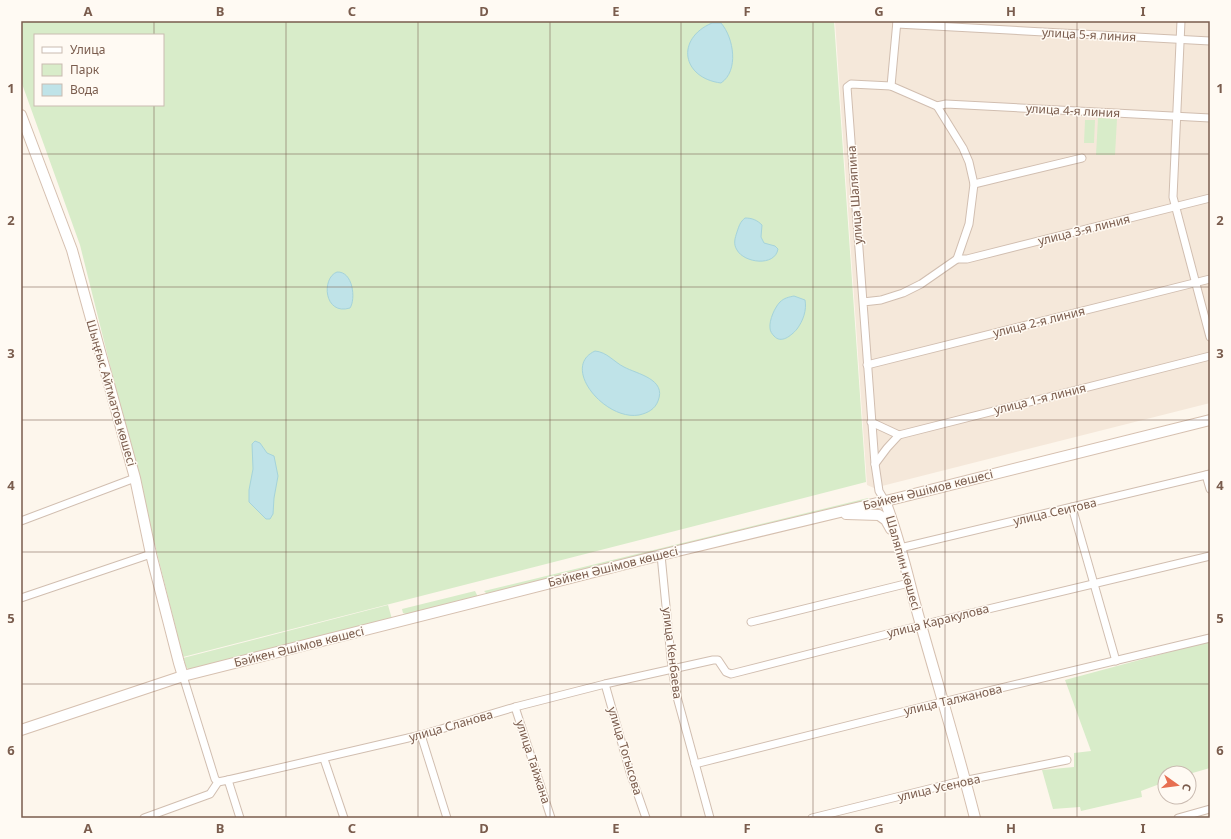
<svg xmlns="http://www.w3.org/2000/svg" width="1231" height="839" viewBox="0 0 1231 839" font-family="'Noto Sans',sans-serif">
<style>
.residential{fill:#f5e8da}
.green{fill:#d8ecc9;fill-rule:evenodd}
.water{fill:#bfe3e8;stroke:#a5d3da}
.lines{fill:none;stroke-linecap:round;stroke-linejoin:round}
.street-casing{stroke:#d1beb0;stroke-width:9}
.secondary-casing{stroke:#d6c0b0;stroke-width:12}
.street{stroke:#fff;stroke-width:7}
.secondary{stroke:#fff;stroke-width:10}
.grid{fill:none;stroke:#7a5c4d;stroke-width:1;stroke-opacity:0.55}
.labels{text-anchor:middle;stroke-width:3;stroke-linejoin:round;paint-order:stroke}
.street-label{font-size:12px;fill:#7a5c4d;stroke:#fffaf3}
.neatline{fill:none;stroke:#7a5c4d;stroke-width:1.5}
.grid-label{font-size:13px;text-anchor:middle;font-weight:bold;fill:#7a5c4d}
</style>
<rect width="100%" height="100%" fill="#fdf6ec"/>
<path class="residential" d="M 835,21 L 1210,21 L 1210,403 L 878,487 L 874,488 L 867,485 Z"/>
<g class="green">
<path d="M 21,21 L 834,21 L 866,482 L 183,657 L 80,245 L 21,81 ZM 35,35 L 163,35 L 163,105 L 35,105 Z"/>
<path d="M 1098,118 L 1117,119 L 1115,155 L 1096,155 Z"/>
<path d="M 1085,120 L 1095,120 L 1094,143 L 1084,143 Z"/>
<path d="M 868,498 L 869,500 L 487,594 L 484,591 Z"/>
<path d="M 475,591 L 478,597 L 409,615 L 403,613 L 402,609 Z"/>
<path d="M 388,605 L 392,619 L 189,670 L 185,666 L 183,658 Z"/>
<path d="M 1210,641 L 1210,768 L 1189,774 L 1189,773 L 1165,773 L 1165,782 L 1141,791 L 1142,797 L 1081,811 L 1080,807 L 1053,809 L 1042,770 L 1074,767 L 1074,753 L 1091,751 L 1065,680 Z"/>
</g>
<g class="water">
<path d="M 712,23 L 721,23 C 734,38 739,71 721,83 C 682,78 675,39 712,23 Z"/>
<path d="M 745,218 C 752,218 757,220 762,225 L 761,237 L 764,243 L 775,246 L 778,249 C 775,267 744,263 737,250 C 733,244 735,238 737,232 C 739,226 740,222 745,218 Z"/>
<path d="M 337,272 C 353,271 356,299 350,308 C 324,316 321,278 337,272 Z"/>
<path d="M 794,296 L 805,300 C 807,310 803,321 797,329 C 791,336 781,344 774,336 C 772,334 770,331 770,328 C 769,320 775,307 780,302 C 784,298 789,297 794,296 Z"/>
<path d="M 595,351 C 607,352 614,362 624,367 C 637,374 667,379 658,401 C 655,409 648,413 639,415 C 605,421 560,367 595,351 Z"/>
<path d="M 255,441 L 260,443 L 267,453 L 274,456 L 278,476 L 274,498 L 273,514 L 270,519 L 266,519 L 249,502 L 249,490 L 253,469 L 252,444 Z"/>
</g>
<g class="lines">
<g class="street-casing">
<g id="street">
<path d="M 1181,21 L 1173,197 L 1210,337"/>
<path d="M 897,24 L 1210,41"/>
<path d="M 891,86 L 897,21"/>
<path d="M 937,106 L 946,104 L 1210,118"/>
<path d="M 974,184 L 1082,158"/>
<path d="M 957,259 L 967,259 L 1210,198"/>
<path d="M 863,302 L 881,300 L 903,293 L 921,284 L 957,259 L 969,224 L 974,184 L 969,162 L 963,148 L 937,106 L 891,86 L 851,84 L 847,87 L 875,464 L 879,491 L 885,501"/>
<path d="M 867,365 L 1210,279"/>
<path d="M 871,422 L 899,435 L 1210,356"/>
<path d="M 875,464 L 887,448 L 899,435"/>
<path d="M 1206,475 L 1210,489"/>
<path d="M 1072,507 L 1116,661"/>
<path d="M 21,521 L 135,478"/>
<path d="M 900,548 L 1210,474"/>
<path d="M 661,555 L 672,668 L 677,697 L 710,818"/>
<path d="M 21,598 L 151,554"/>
<path d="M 751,622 L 909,583"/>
<path d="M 183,676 L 215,779 L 218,782 L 228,780 L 240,818"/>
<path d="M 605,684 L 630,772 L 646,818"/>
<path d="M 515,707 L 551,818"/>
<path d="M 421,735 L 447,818"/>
<path d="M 324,759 L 344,818"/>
<path d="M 695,764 L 930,705 L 1210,638"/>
<path d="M 228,780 L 421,735 L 515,707 L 605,684 L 713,660 L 718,660 L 726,672 L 731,674 L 934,622 L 1210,556"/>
<path d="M 144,818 L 210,794 L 218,782"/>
<path d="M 812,818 L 953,783 L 1067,760"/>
<path d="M 1178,818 L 1210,809"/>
</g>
</g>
<g class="secondary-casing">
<g id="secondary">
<path d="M 21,115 L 72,250 L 135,478 L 151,554 L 179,663 L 183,676"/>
<path d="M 885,501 C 900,539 908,579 919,618 C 938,685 958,751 975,818"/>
<path d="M 846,514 L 879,515 L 886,520 L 891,529"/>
<path d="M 21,730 L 183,676 L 661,555 L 898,498 L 1210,420"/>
</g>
</g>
<use href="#street" class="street"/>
<use href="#secondary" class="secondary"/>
</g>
<path class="grid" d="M 154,21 L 154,35M 286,21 L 286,818M 418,21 L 418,818M 550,21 L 550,818M 681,21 L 681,818M 813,21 L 813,818M 945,21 L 945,818M 1077,21 L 1077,818M 154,105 L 154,818M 21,154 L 1210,154M 21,287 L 1210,287M 21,420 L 1210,420M 21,552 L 1210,552M 21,684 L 1210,684"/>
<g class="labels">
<g class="street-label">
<text transform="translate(1089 35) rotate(3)" y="4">улица 5-я линия</text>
<text transform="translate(1073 111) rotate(3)" y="4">улица 4-я линия</text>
<text transform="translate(855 195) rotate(-94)" y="4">улица Шаляпина</text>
<text transform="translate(1084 230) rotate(-14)" y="4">улица 3-я линия</text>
<text transform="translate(1039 322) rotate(-14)" y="4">улица 2-я линия</text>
<text transform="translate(111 393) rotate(74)" y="4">Шыңғыс Айтматов көшесі</text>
<text transform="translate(1040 399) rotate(-14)" y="4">улица 1-я линия</text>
<text transform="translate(928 490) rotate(-14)" y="4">Бәйкен Әшімов көшесі</text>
<text transform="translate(1055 512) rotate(-13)" y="4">улица Сеитова</text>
<text transform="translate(903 563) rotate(74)" y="4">Шаляпин көшесі</text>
<text transform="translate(613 567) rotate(-14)" y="4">Бәйкен Әшімов көшесі</text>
<text transform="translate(938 621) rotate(-14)" y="4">улица Каракулова</text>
<text transform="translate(299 647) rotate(-14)" y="4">Бәйкен Әшімов көшесі</text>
<text transform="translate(672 653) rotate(83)" y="4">улица Кенбаева</text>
<text transform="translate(953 700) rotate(-13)" y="4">улица Талжанова</text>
<text transform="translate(451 726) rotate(-16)" y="4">улица Сланова</text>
<text transform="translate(625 751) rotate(73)" y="4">улица Тогысова</text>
<text transform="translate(533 762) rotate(72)" y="4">улица Тайжана</text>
<text transform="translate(939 788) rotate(-13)" y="4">улица Усенова</text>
</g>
</g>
<rect width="1231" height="839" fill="none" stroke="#fffaf3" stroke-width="44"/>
<rect x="34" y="34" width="130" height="72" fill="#fffaf3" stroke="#cabbb1"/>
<rect x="42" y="47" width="20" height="6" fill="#ffffff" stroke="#cabbb1"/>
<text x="70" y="54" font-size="12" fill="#7a5c4d">Улица</text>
<rect x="42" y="64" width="20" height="12" fill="#d8ecc9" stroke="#cabbb1"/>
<text x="70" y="74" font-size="12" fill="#7a5c4d">Парк</text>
<rect x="42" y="84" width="20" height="12" fill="#bfe3e8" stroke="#cabbb1"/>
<text x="70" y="94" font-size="12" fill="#7a5c4d">Вода</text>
<g transform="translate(1177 785) rotate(104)"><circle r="19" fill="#fffaf3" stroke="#cabbb1"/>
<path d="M0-3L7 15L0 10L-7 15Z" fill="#e76f51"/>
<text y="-6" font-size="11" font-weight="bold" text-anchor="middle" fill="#7a5c4d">С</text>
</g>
<rect x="22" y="22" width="1187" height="795" class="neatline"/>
<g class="grid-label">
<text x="88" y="16">A</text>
<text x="220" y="16">B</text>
<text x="352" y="16">C</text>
<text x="484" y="16">D</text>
<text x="616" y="16">E</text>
<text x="747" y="16">F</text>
<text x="879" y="16">G</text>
<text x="1011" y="16">H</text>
<text x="1143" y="16">I</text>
<text x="11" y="93">1</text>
<text x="1220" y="93">1</text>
<text x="11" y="225">2</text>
<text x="1220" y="225">2</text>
<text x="11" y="358">3</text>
<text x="1220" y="358">3</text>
<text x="11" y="490">4</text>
<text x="1220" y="490">4</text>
<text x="11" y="623">5</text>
<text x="1220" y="623">5</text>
<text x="11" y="755">6</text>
<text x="1220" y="755">6</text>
<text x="88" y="833">A</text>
<text x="220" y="833">B</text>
<text x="352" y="833">C</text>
<text x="484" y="833">D</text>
<text x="616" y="833">E</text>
<text x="747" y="833">F</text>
<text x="879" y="833">G</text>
<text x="1011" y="833">H</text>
<text x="1143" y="833">I</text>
</g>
</svg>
